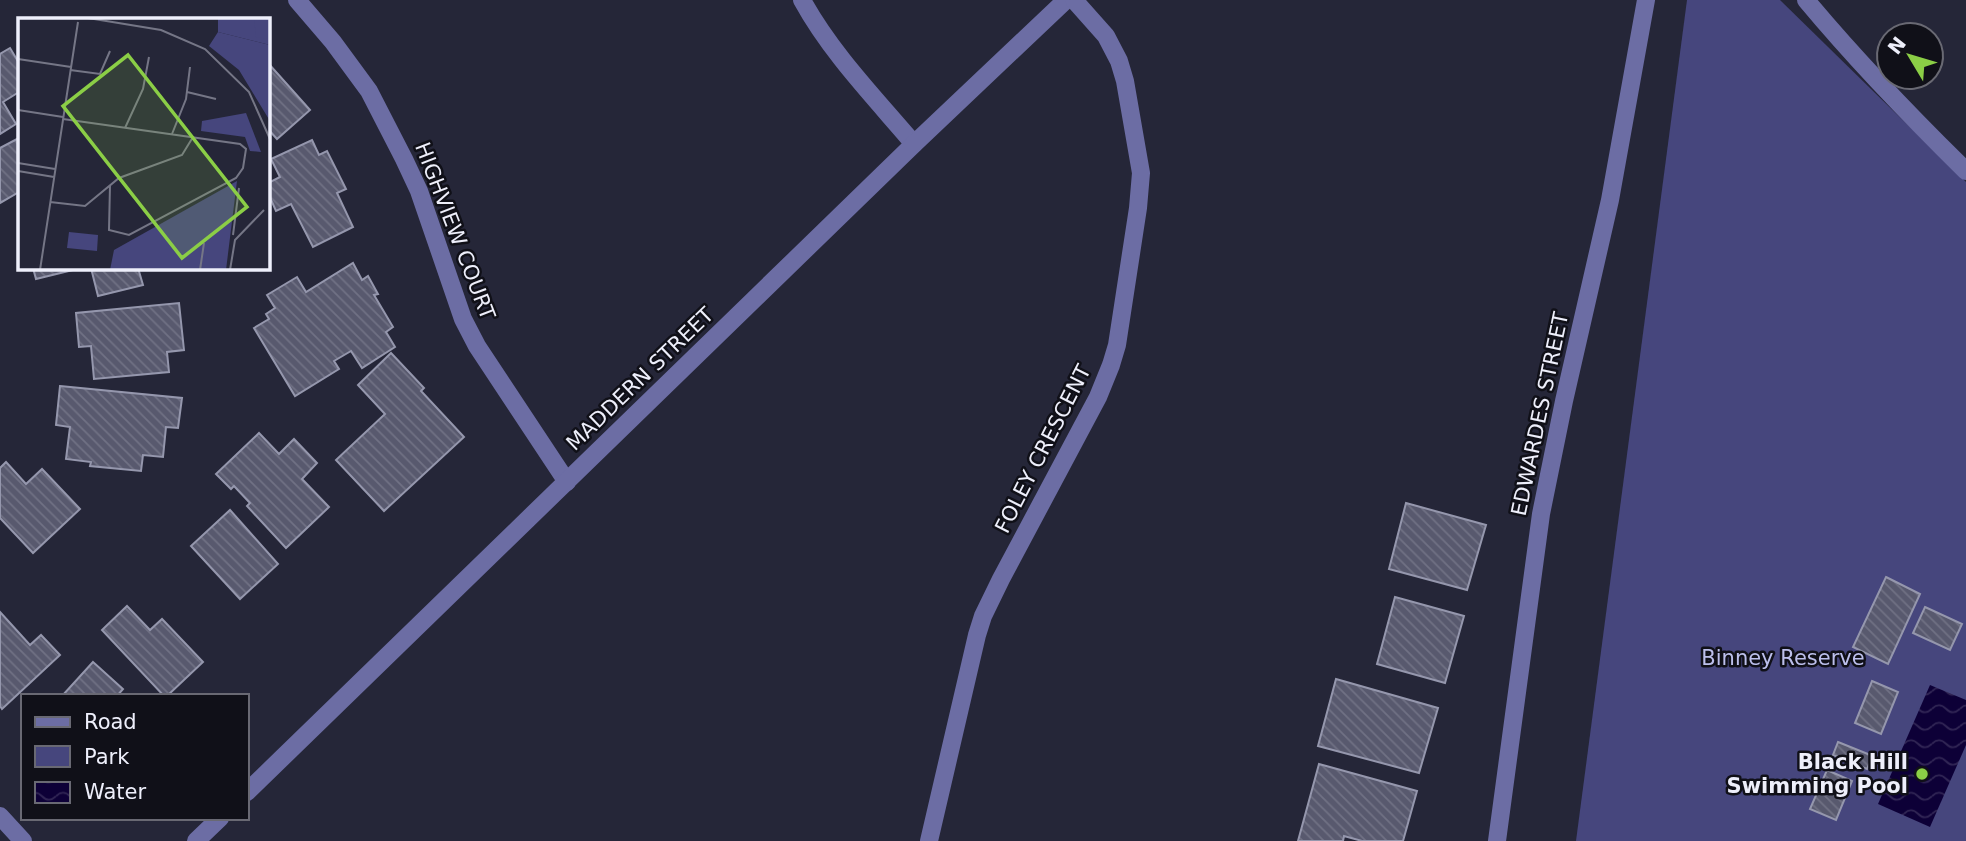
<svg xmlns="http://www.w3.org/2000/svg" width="1966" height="841" viewBox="0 0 1966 841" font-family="'DejaVu Sans',sans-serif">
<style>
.park{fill:#46467d}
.water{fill:url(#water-waves)}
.building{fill:url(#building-back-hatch);stroke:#9597ad;stroke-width:2}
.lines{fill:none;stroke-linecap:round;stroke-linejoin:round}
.minor{stroke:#6c6da4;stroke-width:18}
.poi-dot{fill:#8bce46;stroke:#101018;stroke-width:2.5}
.labels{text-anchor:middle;stroke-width:5;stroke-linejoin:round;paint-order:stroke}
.street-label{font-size:21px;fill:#eeeffb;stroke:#101018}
.park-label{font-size:21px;fill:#bcbfec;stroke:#101018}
.poi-label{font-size:21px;font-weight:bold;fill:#eeeffb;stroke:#101018;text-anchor:end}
.inset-road{fill:none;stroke:#757686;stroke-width:2}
.view{fill:#8bce46;fill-opacity:0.15;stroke:#8bce46;stroke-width:3.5}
.inset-edge{fill:none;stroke:#eeeffb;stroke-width:3.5}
</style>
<defs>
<pattern id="water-waves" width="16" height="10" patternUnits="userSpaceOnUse" patternTransform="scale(1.75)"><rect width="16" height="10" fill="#0d0037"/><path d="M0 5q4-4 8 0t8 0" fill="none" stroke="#312655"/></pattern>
<pattern id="building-back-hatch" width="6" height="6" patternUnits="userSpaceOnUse" patternTransform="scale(1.75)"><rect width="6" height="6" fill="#58596e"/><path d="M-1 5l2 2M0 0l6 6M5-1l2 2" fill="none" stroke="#707184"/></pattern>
</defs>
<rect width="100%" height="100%" fill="#252638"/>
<path class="park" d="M 1687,0 L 1780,0 L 1966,182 L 1966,841 L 1576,841 Z"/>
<path class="water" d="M 1930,685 L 1966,700 L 1966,745 L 1930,827 L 1878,804 Z"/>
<g class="building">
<path d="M 10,48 L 19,63 L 19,92 L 3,102 L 16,124 L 0,134 L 0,54 Z"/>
<path d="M 268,63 L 310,110 L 277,139 L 268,129 Z"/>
<path d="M 19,138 L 19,192 L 0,203 L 0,148 Z"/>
<path d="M 312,140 L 319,155 L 327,151 L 346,189 L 337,193 L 353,227 L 313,247 L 291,204 L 276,211 L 268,193 L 268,183 L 280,177 L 271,159 Z"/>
<path d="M 353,263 L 362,280 L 368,276 L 378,294 L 374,295 L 393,327 L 386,332 L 395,347 L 362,368 L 351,351 L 334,361 L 339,369 L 295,396 L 254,328 L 269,319 L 266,314 L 275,308 L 267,295 L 297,277 L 306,292 Z"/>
<path d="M 33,268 L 81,268 L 36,279 Z"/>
<path d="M 91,268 L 138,268 L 143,285 L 98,296 Z"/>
<path d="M 179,303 L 184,350 L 167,352 L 169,372 L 94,379 L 91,346 L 79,347 L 76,313 Z"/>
<path d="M 391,353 L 424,388 L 421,391 L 464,437 L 384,511 L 336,460 L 385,414 L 358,385 Z"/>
<path d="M 60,386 L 182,398 L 178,428 L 166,427 L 163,457 L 143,455 L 141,471 L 90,466 L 91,462 L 66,459 L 70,427 L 56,425 Z"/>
<path d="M 259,433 L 279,454 L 294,439 L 317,463 L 302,479 L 329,507 L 286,548 L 247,506 L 250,503 L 234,486 L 231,489 L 216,474 Z"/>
<path d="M 6,462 L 26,484 L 42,469 L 80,509 L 33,553 L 0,518 L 0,468 Z"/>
<path d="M 1406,503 L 1486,525 L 1467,590 L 1389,569 Z"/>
<path d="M 230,510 L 278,564 L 240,599 L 191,546 Z"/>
<path d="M 1886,577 L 1920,594 L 1888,664 L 1853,647 Z"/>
<path d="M 1395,597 L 1464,616 L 1445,683 L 1377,664 Z"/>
<path d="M 127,606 L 150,630 L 162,619 L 203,662 L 167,696 L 164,696 L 102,630 Z"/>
<path d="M 1925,607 L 1962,624 L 1950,650 L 1913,633 Z"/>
<path d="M 0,612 L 30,645 L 41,635 L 60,655 L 2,709 L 0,706 Z"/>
<path d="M 93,662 L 123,689 L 117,696 L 62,696 Z"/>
<path d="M 1336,679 L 1438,708 L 1419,773 L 1318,746 Z"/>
<path d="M 1872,681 L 1898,692 L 1881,734 L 1855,723 Z"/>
<path d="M 1838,742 L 1873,756 L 1867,769 L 1833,755 Z"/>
<path d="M 1319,764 L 1417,791 L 1403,841 L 1362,841 L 1344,836 L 1343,841 L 1298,841 Z"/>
<path d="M 1827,770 L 1852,781 L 1836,820 L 1810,809 Z"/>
</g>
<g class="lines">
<g class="minor">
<path d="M 297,0 L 333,42 L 369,91 L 404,159 L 419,191 L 463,319 L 477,346 L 567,482"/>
<path d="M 802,0 C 831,53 875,98 914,144"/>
<path d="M 1806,0 C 1856,60 1910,116 1966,171"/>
<path d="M 247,792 L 914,144 L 1066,0"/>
<path d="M 0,816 L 23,841"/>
<path d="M 196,841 L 220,818"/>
<path d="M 929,841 L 977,635 L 983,616 L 1001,579 L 1098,397 L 1111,365 L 1117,345 L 1138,208 L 1141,173 L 1125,81 L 1119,61 L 1106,36 L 1074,0"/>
<path d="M 1497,841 L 1541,514 L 1564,401 L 1610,200 L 1646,0"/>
</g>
</g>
<circle class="poi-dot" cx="1922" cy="774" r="7"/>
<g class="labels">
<g class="street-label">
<text transform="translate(455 231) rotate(69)" y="7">HIGHVIEW COURT</text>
<text transform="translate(640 379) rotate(-44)" y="7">MADDERN STREET</text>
<text transform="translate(1540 414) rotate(-78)" y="7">EDWARDES STREET</text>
<text transform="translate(1043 449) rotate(-63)" y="7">FOLEY CRESCENT</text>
</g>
<g class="park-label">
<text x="1783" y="665">Binney Reserve</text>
</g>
<g class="poi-label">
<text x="1908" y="769">Black Hill<tspan x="1908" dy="24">Swimming Pool</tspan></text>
</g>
</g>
<g transform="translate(18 18)">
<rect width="252" height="252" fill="#252638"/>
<path d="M 228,95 L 243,134 L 232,133 L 227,119 L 183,113 L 184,103 Z" fill="#46467d"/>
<path d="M 200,0 L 252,0 L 252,27 L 200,14 Z" fill="#46467d"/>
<path d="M 236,0 L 252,0 L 252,21 L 238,19 ZM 200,14 L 252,27 L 252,103 L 221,52 L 191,28 ZM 219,163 L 208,252 L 92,252 L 96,232 ZM 51,214 L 80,217 L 79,233 L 49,230 Z" fill="#46467d"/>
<path class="inset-road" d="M 70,0 L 143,12 L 187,31 L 231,74 L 252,121M 0,41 L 53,49M 52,52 L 82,56 L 92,33M 169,74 L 198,81M 0,92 L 45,99M 45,101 L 222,126 L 228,131 L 225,150 L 218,160 L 111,217 L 91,212 L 92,167M 107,110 L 125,71 L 131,39M 154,116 L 168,81 L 172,49M 0,145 L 37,151M 0,153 L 36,159M 32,184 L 67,188 L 101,160 L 164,137 L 175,119M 215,217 L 221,170M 22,252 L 60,4M 182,252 L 186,225M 212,252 L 217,222 L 246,192"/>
<path class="view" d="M 110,37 L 229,189 L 164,240 L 45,88 Z"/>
<rect width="252" height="252" class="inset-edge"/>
</g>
<rect x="21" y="694" width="228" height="126" fill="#101018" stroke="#696973" stroke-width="2"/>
<rect x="35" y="717" width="35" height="10" fill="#6c6da4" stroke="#696973" stroke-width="2"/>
<text x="84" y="729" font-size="21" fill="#eeeffb">Road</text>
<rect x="35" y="746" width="35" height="21" fill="#46467d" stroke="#696973" stroke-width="2"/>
<text x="84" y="764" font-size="21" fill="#eeeffb">Park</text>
<rect x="35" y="782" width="35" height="21" fill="url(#water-waves)" stroke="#696973" stroke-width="2"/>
<text x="84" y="799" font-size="21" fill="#eeeffb">Water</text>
<g transform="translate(1910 56) rotate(308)"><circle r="33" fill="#101018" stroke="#696973" stroke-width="2"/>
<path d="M0-5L12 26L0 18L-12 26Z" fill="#8bce46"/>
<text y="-10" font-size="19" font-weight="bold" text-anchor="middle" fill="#eeeffb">N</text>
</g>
</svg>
